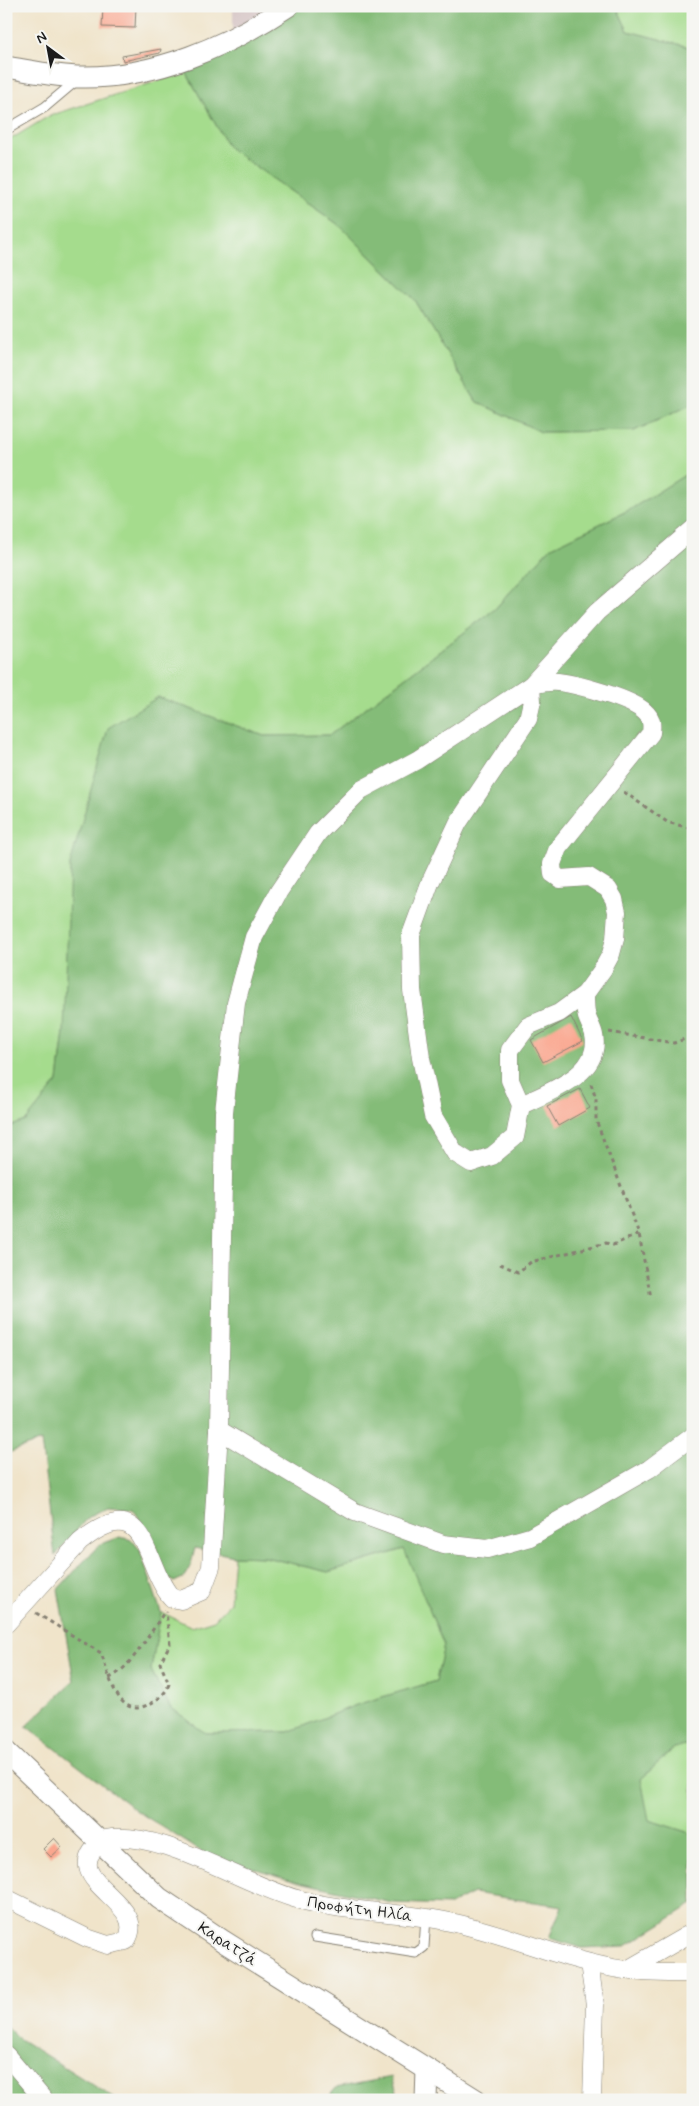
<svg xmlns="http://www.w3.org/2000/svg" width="699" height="2106" viewBox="0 0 699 2106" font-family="Mynerve,sans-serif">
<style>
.industrial{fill:#d2bfc0}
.green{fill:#a5dc8d;stroke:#607c54}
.forest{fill:#84bc78;stroke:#506c4a}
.building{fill:#faa68e}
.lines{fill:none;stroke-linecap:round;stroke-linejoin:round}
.service-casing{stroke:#868073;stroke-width:11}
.minor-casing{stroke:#868073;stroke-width:19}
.tertiary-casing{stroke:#868073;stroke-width:23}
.path{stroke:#868073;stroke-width:3;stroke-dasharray:4 4;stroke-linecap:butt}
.service{stroke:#fff;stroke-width:9}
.minor{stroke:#fff;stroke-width:18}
.tertiary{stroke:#fff;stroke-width:21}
.labels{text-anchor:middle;stroke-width:4;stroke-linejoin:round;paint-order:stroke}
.street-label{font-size:16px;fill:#1c1c1c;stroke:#f6f6f2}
</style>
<rect width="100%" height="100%" fill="#f6f6f2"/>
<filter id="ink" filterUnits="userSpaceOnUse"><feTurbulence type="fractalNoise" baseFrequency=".02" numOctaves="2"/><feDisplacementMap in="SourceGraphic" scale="10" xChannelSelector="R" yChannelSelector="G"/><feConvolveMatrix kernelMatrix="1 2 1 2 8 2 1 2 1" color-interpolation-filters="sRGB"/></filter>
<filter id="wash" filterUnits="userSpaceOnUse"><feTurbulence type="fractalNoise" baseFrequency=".0096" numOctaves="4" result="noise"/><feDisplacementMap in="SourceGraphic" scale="20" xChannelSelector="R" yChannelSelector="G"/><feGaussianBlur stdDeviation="1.12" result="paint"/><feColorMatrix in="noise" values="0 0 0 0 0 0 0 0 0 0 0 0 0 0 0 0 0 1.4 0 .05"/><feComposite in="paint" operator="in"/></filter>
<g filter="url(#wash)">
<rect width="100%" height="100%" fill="#f0e4ca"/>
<path class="industrial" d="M 233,6 L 288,6 L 233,37 Z"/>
<g class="green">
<path d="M 616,6 L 693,6 L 693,48 L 628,31 Z"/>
<path d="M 186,72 L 229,148 L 339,225 L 415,300 L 476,401 L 541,432 L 634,431 L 693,404 L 693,470 L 631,509 L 550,548 L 495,609 L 330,735 L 264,736 L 158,697 L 64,1032 L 58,1082 L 26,1121 L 6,1128 L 6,142 L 49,116 Z"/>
<path d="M 405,1549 L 444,1646 L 436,1681 L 359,1704 L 288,1732 L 205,1733 L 170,1707 L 151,1670 L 161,1612 L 192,1627 L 214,1620 L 230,1603 L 234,1556 L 265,1557 L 328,1572 Z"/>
<path d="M 693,1743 L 693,1834 L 648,1820 L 641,1779 L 674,1748 Z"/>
</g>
<g class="forest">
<path d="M 296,6 L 616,6 L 628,31 L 693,48 L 693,404 L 634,431 L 541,432 L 476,401 L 415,300 L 339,225 L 229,148 L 186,72 L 243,43 Z"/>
<path d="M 693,470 L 693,1743 L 674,1748 L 641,1779 L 649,1820 L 693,1834 L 693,1904 L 626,1946 L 582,1948 L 549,1938 L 562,1906 L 473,1893 L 450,1905 L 392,1903 L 300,1882 L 205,1854 L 137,1811 L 26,1726 L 74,1681 L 58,1589 L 99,1545 L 120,1537 L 132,1540 L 140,1550 L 161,1612 L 151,1670 L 170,1707 L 205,1733 L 288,1732 L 359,1704 L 436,1681 L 444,1645 L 404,1549 L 328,1572 L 265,1557 L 234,1556 L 195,1548 L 191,1564 L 185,1577 L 174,1582 L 163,1576 C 161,1550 148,1531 133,1509 L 108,1507 L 88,1517 L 55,1556 L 41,1441 L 8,1453 L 6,1449 L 6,1128 L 26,1121 L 58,1081 L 64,1032 L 70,865 L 108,728 L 158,697 L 264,736 L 330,735 L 495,609 L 550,548 L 631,509 Z"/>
<path d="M 6,2026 L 18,2038 L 117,2100 L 6,2100 Z"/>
<path d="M 392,2077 L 397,2092 L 403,2100 L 326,2100 L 336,2088 Z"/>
</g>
<g id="blocks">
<g class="building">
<path d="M 103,6 L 136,6 L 135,28 L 102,27 Z"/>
<path d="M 161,49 L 160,53 L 123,61 L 122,56 Z"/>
<path d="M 571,1017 L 583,1041 L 543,1062 L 531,1040 Z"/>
<path d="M 580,1089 L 590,1108 L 558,1126 L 547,1106 Z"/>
<path d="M 54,1838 L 62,1847 L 51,1857 L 43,1849 Z"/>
</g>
</g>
</g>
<g filter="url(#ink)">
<use href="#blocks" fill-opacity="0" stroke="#868073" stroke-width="1"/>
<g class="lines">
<g class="service-casing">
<g id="service">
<path d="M 6,130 L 45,107 L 77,80"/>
<path d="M 315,1937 L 416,1953 L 424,1947 L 426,1917"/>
</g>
</g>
<g class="minor-casing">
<g id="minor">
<path d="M 531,685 L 597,612 L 693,529"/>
<path d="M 521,1105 C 549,1092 602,1074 594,1035 C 593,1029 589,1023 587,1017 C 585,1010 585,1001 585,994"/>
<path d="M 219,1430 L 355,1512 L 443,1544 L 487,1549 L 530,1537 L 649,1469 L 693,1436"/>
<path d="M 6,1624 L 80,1542 C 149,1486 142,1566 172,1598 L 181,1600 L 202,1591 L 211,1567 L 219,1430 L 224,1112 L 236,1003 L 254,937 L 279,891 L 318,833 L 361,790 L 417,760 L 531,685 L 532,701 L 528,719 L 458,823 L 430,883 L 411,935 L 412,990 L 421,1058 L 433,1116 L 455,1153 L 471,1163 L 492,1156 L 515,1137 L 521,1105 L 510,1080 L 510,1050 L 528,1026 L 559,1013 L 585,994 L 603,969 L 611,954 L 615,939 L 617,912 L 614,899 L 608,889 L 589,877 L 560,879 L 553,874 L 552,864 L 558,848 L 651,733 C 652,725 652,718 645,712 C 632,699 577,684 558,682 C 549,681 540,683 531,685"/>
<path d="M 6,1898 L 87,1938 L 108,1945 L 126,1941 C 153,1901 48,1880 105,1839 C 163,1829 241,1884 297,1899 C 348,1913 400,1911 450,1922 C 510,1934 564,1961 625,1970 C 647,1974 671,1973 693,1973"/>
<path d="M 589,1963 L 595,2005 L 592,2100"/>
<path d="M 627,1970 L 693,1932"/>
<path d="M 6,2055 L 44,2100"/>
</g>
</g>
<g class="tertiary-casing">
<g id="tertiary">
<path d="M 6,67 C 31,71 57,77 82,77 C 155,78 228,46 288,6"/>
<path d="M 6,1752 L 159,1898 L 223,1941 L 476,2100"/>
<path d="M 426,2100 L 427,2070"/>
</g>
</g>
<g class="path">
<path d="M 624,792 L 667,822 L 693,829"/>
<path d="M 609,1032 L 674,1043 L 693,1036"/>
<path d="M 591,1084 L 596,1099 L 596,1120 L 639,1234 L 651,1298"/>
<path d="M 500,1264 L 518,1272 L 531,1262 L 606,1243 L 613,1245 L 639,1234"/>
<path d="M 36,1613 L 101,1653 C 109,1673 117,1720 147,1705 C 158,1700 165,1695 169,1684 L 160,1663 L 170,1644 L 166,1612"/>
<path d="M 109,1678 C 130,1670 152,1630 165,1611"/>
</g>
<use href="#service" class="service"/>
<use href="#minor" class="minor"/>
<use href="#tertiary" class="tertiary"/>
</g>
</g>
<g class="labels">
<g class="street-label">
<text transform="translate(360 1908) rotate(8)" y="6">Προφήτη Ηλία</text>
<text transform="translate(228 1943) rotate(33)" y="6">Καρατζά</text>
</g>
</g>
<rect width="699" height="2106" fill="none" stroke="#f6f6f2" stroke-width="25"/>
<g transform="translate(48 48) rotate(328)" stroke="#f6f6f2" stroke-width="4" paint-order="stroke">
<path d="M0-4L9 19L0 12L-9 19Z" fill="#1c1c1c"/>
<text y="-8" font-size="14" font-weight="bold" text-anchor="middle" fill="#1c1c1c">N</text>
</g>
</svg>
